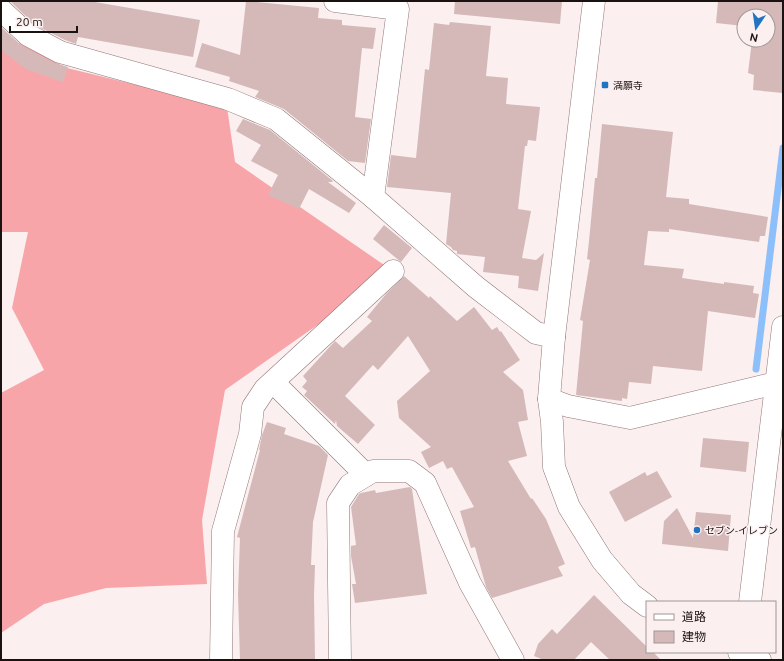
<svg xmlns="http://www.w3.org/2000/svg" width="784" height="661" viewBox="0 0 784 661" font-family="Ubuntu,'Noto Sans JP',sans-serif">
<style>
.forest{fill:#f8a5a9}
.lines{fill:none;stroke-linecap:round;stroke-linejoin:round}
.stream{stroke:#8dc0fa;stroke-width:7}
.building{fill:#d5b9b9}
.minor-casing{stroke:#917778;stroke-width:23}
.tertiary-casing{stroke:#917778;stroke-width:23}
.minor{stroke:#fff;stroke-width:22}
.tertiary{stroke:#fff;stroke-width:22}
.poi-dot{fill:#2273c1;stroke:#fbefef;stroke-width:1.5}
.labels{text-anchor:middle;stroke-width:3;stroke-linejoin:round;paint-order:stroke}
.poi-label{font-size:10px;fill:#1a1111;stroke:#fbefef;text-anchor:start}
</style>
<rect width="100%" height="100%" fill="#fbefef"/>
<path class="forest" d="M 1,34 L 67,68 L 227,107 L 235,162 L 387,267 L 343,307 L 225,390 L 202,520 L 207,584 L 106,588 L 44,604 L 1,633 L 1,393 L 44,370 L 12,308 L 28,232 L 1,232 Z"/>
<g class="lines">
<path class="stream" d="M 756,369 L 783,148"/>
</g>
<g class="building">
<path d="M 10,1 L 89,1 L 200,20 L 193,57 L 78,37 L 76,44 L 65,40 L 35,25 Z"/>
<path d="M 246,1 L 319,8 L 318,18 L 342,20 L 342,25 L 376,28 L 373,49 L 362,48 L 355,117 L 371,119 L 365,163 L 348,161 L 284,109 L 255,97 L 259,91 L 229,81 L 230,77 L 195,67 L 202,43 L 240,55 Z"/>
<path d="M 455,1 L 562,1 L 560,24 L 454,14 Z"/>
<path d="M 718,1 L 783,1 L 783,93 L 753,90 L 754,75 L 748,73 L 752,40 L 768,40 L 768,16 L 744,16 L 744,26 L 716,23 Z"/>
<path d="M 450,22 L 491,26 L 486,76 L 508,78 L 506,104 L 540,107 L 536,141 L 528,140 L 527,146 L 525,146 L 518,209 L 531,211 L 522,258 L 536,260 L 544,253 L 538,291 L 518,288 L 519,276 L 483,272 L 485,257 L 457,254 L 457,251 L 453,250 L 451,247 L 446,244 L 451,193 L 387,187 L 391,155 L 416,158 L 425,69 L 429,70 L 434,23 L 449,25 Z"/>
<path d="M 1,27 L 22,46 L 54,63 L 68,67 L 63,82 L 26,69 L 1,50 Z"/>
<path d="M 243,119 L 270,130 L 333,181 L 332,182 L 328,182 L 356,203 L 349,213 L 309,189 L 299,209 L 268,195 L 278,175 L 251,161 L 261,145 L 236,131 Z"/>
<path d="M 602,124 L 673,132 L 666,197 L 689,199 L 689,204 L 768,217 L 765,236 L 760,236 L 759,242 L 669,229 L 669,232 L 648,231 L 644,265 L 684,269 L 682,278 L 724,284 L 724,282 L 754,286 L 753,293 L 759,294 L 755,318 L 708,311 L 702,371 L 653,366 L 651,384 L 629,382 L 627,399 L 622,398 L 622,401 L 576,395 L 583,321 L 580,320 L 590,260 L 587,259 L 589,241 L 595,178 L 597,178 Z"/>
<path d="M 384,225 L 412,248 L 401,262 L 373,239 Z"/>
<path d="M 404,276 L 429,298 L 430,296 L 457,321 L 474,307 L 492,330 L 497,327 L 500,332 L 501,331 L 520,360 L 503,372 L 523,390 L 528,420 L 518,422 L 527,456 L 508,461 L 531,499 L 532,498 L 546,519 L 565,564 L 558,567 L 563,576 L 492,598 L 486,587 L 475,547 L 471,548 L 460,511 L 474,507 L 452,467 L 447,469 L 443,461 L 429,468 L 421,452 L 431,447 L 399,418 L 397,401 L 430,371 L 408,336 L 378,370 L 373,365 L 345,396 L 375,425 L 358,444 L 337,426 L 336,420 L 335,424 L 304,395 L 307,391 L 302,387 L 307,381 L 303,376 L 335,341 L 343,348 L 372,321 L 367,317 L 386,294 Z"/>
<path d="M 267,422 L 286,428 L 284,434 L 319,446 L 328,455 L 313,522 L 311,565 L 315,565 L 314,596 L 315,660 L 240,660 L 238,594 L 240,538 L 237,537 L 260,450 L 259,450 L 262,435 Z"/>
<path d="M 703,438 L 749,442 L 746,472 L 700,467 Z"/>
<path d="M 657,471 L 672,497 L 625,522 L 609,492 L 645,472 L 647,476 Z"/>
<path d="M 410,487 L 412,489 L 427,594 L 355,603 L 352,584 L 356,584 L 351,556 L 351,546 L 356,545 L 351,507 L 359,494 L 361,493 L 375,490 L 376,493 Z"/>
<path d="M 677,508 L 693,538 L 696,512 L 731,515 L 728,551 L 662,544 L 664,521 Z"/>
<path d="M 594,595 L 647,647 L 647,652 L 653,652 L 661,660 L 610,660 L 591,642 L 574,660 L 544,660 L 534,656 L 538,644 L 552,629 L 557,634 Z"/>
</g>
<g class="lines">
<g class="minor-casing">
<g id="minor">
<path d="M 335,1 L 398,9 L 373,197"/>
<path d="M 1,10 L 28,35 L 60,52 L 228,99 L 276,119 L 373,197 L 476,287 L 536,333 L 554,337"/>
<path d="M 273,382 L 366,475"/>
<path d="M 549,399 L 568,406 L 630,418 L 776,383"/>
<path d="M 750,602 L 783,327"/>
<path d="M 221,660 L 223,531 L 250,434 L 253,407 L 265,389 L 393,271"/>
<path d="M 340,660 L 338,503 L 350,485 L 373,471 L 409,471 L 425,483 L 470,583 L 513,660"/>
</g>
</g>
<g class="tertiary-casing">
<g id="tertiary">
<path d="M 594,1 L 554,337 L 549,399 L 552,422 L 554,467 L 569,507 L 602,560 L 631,594 L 647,606"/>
<path d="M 739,652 L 760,660"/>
</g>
</g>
<use href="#minor" class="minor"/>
<use href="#tertiary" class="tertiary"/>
</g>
<g class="poi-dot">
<rect x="601" y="81" width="8" height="8" rx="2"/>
<circle cx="697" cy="530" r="4"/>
</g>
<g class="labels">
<g class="poi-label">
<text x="613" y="89">満願寺</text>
<text x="705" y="534">セブン-イレブン</text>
</g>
</g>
<rect width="784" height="661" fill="none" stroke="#1a1111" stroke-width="4"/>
<rect x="646" y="601" width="130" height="52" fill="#fbefef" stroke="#a19696"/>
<rect x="654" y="614" width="20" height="6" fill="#ffffff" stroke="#a19696"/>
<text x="682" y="621" font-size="12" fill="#1a1111">道路</text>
<rect x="654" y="631" width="20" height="12" fill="#d5b9b9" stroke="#a19696"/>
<text x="682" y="641" font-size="12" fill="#1a1111">建物</text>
<g transform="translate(756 28) rotate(193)"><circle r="19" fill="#fbefef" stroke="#a19696"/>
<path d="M0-3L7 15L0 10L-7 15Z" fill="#2273c1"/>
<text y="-6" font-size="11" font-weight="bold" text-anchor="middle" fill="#1a1111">N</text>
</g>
<path d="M10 26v6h67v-6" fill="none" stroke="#1a1111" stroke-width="2"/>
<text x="16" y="26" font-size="12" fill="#1a1111" stroke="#fbefef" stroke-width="3" paint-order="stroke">20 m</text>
</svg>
